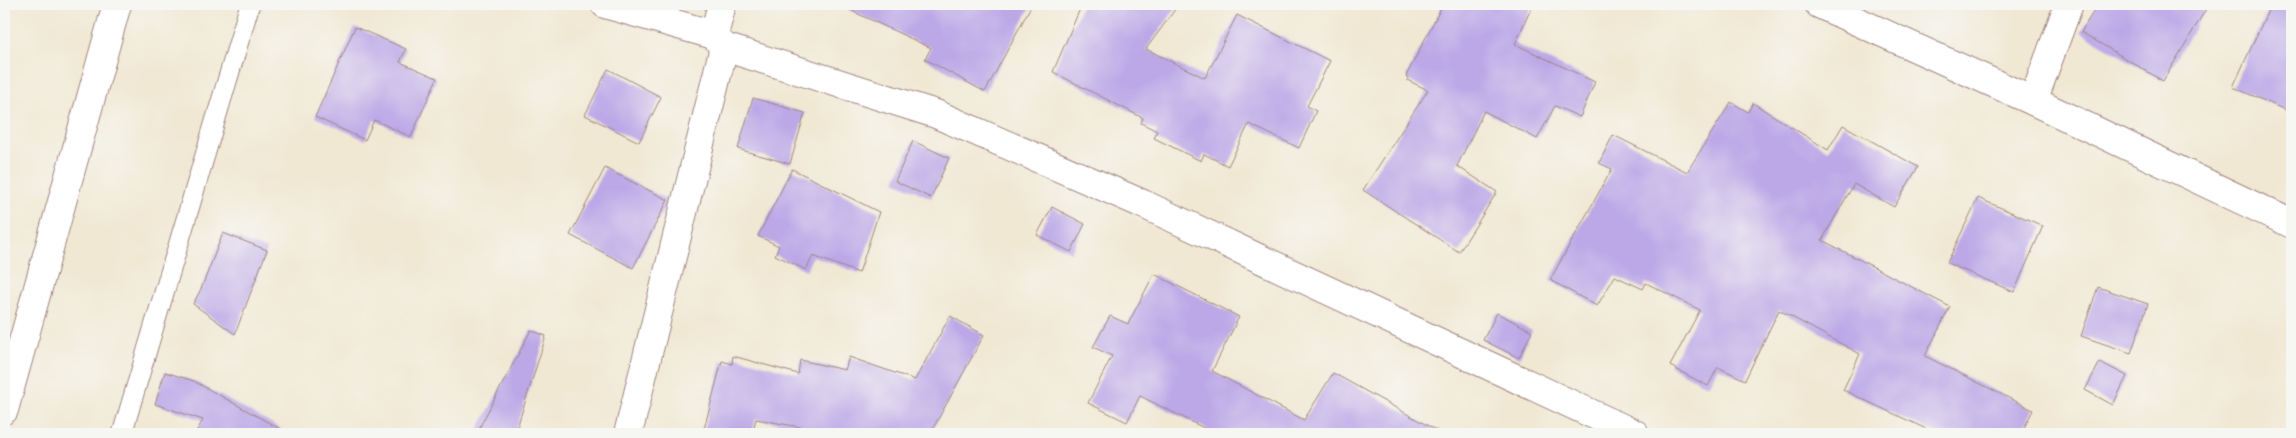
<svg xmlns="http://www.w3.org/2000/svg" width="2296" height="438" viewBox="0 0 2296 438" font-family="Delius,sans-serif">
<style>
.building{fill:#bca7e7}
.lines{fill:none;stroke-linecap:round;stroke-linejoin:round}
.service-casing{stroke:#9e847f;stroke-width:21}
.minor-casing{stroke:#9e847f;stroke-width:30}
.trunk-casing{stroke:#9e847f;stroke-width:30}
.service{stroke:#fff;stroke-width:19}
.minor{stroke:#fff;stroke-width:28}
.trunk{stroke:#fff;stroke-width:28}
</style>
<rect width="100%" height="100%" fill="#f6f6f2"/>
<filter id="ink" filterUnits="userSpaceOnUse"><feTurbulence type="fractalNoise" baseFrequency=".02" numOctaves="2"/><feDisplacementMap in="SourceGraphic" scale="10" xChannelSelector="R" yChannelSelector="G"/><feConvolveMatrix kernelMatrix="1 2 1 2 8 2 1 2 1" color-interpolation-filters="sRGB"/></filter>
<filter id="wash" filterUnits="userSpaceOnUse"><feTurbulence type="fractalNoise" baseFrequency=".0096" numOctaves="4" result="noise"/><feDisplacementMap in="SourceGraphic" scale="20" xChannelSelector="R" yChannelSelector="G"/><feGaussianBlur stdDeviation="1.12" result="paint"/><feColorMatrix in="noise" values="0 0 0 0 0 0 0 0 0 0 0 0 0 0 0 0 0 1.4 0 .05"/><feComposite in="paint" operator="in"/></filter>
<g filter="url(#wash)">
<rect width="100%" height="100%" fill="#f1e8d3"/>
<g id="blocks">
<g class="building">
<path d="M 837,4 L 1032,4 L 985,92 L 925,59 L 931,48 Z"/>
<path d="M 1082,4 L 1179,4 L 1146,49 L 1205,78 L 1237,15 L 1330,61 L 1307,106 L 1316,111 L 1299,148 L 1249,124 L 1228,166 L 1204,154 L 1201,161 L 1154,138 L 1157,131 L 1141,123 L 1143,118 L 1053,72 Z"/>
<path d="M 1443,4 L 1533,4 L 1515,44 L 1595,82 L 1580,117 L 1555,106 L 1537,139 L 1484,111 L 1457,166 L 1497,192 L 1459,252 L 1363,190 L 1428,90 L 1407,80 L 1408,78 L 1406,76 Z"/>
<path d="M 2098,4 L 2209,4 L 2163,81 L 2081,32 Z"/>
<path d="M 2271,4 L 2292,4 L 2292,113 L 2233,87 Z"/>
<path d="M 355,27 L 406,49 L 400,62 L 437,78 L 411,137 L 374,120 L 365,140 L 315,117 Z"/>
<path d="M 608,69 L 661,97 L 639,142 L 585,115 Z"/>
<path d="M 753,98 L 805,113 L 790,164 L 738,149 Z"/>
<path d="M 1731,102 L 1748,112 L 1753,103 L 1828,150 L 1843,125 L 1918,167 L 1894,207 L 1854,184 L 1822,240 L 1950,307 L 1925,356 L 2033,410 L 2021,434 L 1937,434 L 1843,390 L 1860,354 L 1779,310 L 1745,380 L 1718,367 L 1708,386 L 1670,366 L 1700,310 L 1646,283 L 1643,289 L 1615,276 L 1597,306 L 1550,280 L 1612,169 L 1599,163 L 1613,135 L 1687,172 Z"/>
<path d="M 913,141 L 949,158 L 931,198 L 895,181 Z"/>
<path d="M 605,168 L 668,200 L 633,268 L 570,235 Z"/>
<path d="M 792,169 L 879,212 L 859,273 L 813,256 L 806,270 L 775,255 L 779,246 L 758,236 Z"/>
<path d="M 1978,198 L 2043,226 L 2014,292 L 1947,263 Z"/>
<path d="M 1052,207 L 1085,224 L 1071,252 L 1037,235 Z"/>
<path d="M 223,233 L 267,250 L 235,334 L 193,304 L 201,289 Z"/>
<path d="M 1154,274 L 1239,317 L 1212,371 L 1304,420 L 1333,373 L 1443,434 L 1216,434 L 1140,396 L 1127,422 L 1088,403 L 1112,356 L 1093,347 L 1110,316 L 1128,324 Z"/>
<path d="M 2098,287 L 2148,304 L 2131,353 L 2081,336 Z"/>
<path d="M 1497,313 L 1532,331 L 1519,358 L 1483,340 Z"/>
<path d="M 950,316 L 984,335 L 930,434 L 838,434 L 756,419 L 752,434 L 724,434 L 704,429 L 722,361 L 732,364 L 733,356 L 798,374 L 800,360 L 845,370 L 849,357 L 915,380 Z"/>
<path d="M 531,330 L 546,336 L 515,434 L 476,434 Z"/>
<path d="M 2100,362 L 2127,376 L 2113,405 L 2085,390 Z"/>
<path d="M 165,372 L 194,381 L 289,434 L 195,434 L 203,420 L 155,404 Z"/>
</g>
</g>
</g>
<g filter="url(#ink)">
<use href="#blocks" fill-opacity="0" stroke="#9e847f" stroke-width="1"/>
<g class="lines">
<g class="service-casing">
<path id="service" d="M 122,434 L 250,4"/>
</g>
<g class="minor-casing">
<g id="minor">
<path d="M 605,4 L 714,35 L 724,47 L 936,114 L 1143,204 L 1635,434"/>
<path d="M 1819,4 L 2033,101 L 2292,224"/>
<path d="M 714,35 L 722,4"/>
<path d="M 2033,101 L 2069,4"/>
<path d="M 628,434 L 724,47"/>
</g>
</g>
<g class="trunk-casing">
<path id="trunk" d="M 4,410 L 117,4"/>
</g>
<use href="#service" class="service"/>
<use href="#minor" class="minor"/>
<use href="#trunk" class="trunk"/>
</g>
</g>
<rect width="2296" height="438" fill="none" stroke="#f6f6f2" stroke-width="20"/>
</svg>
